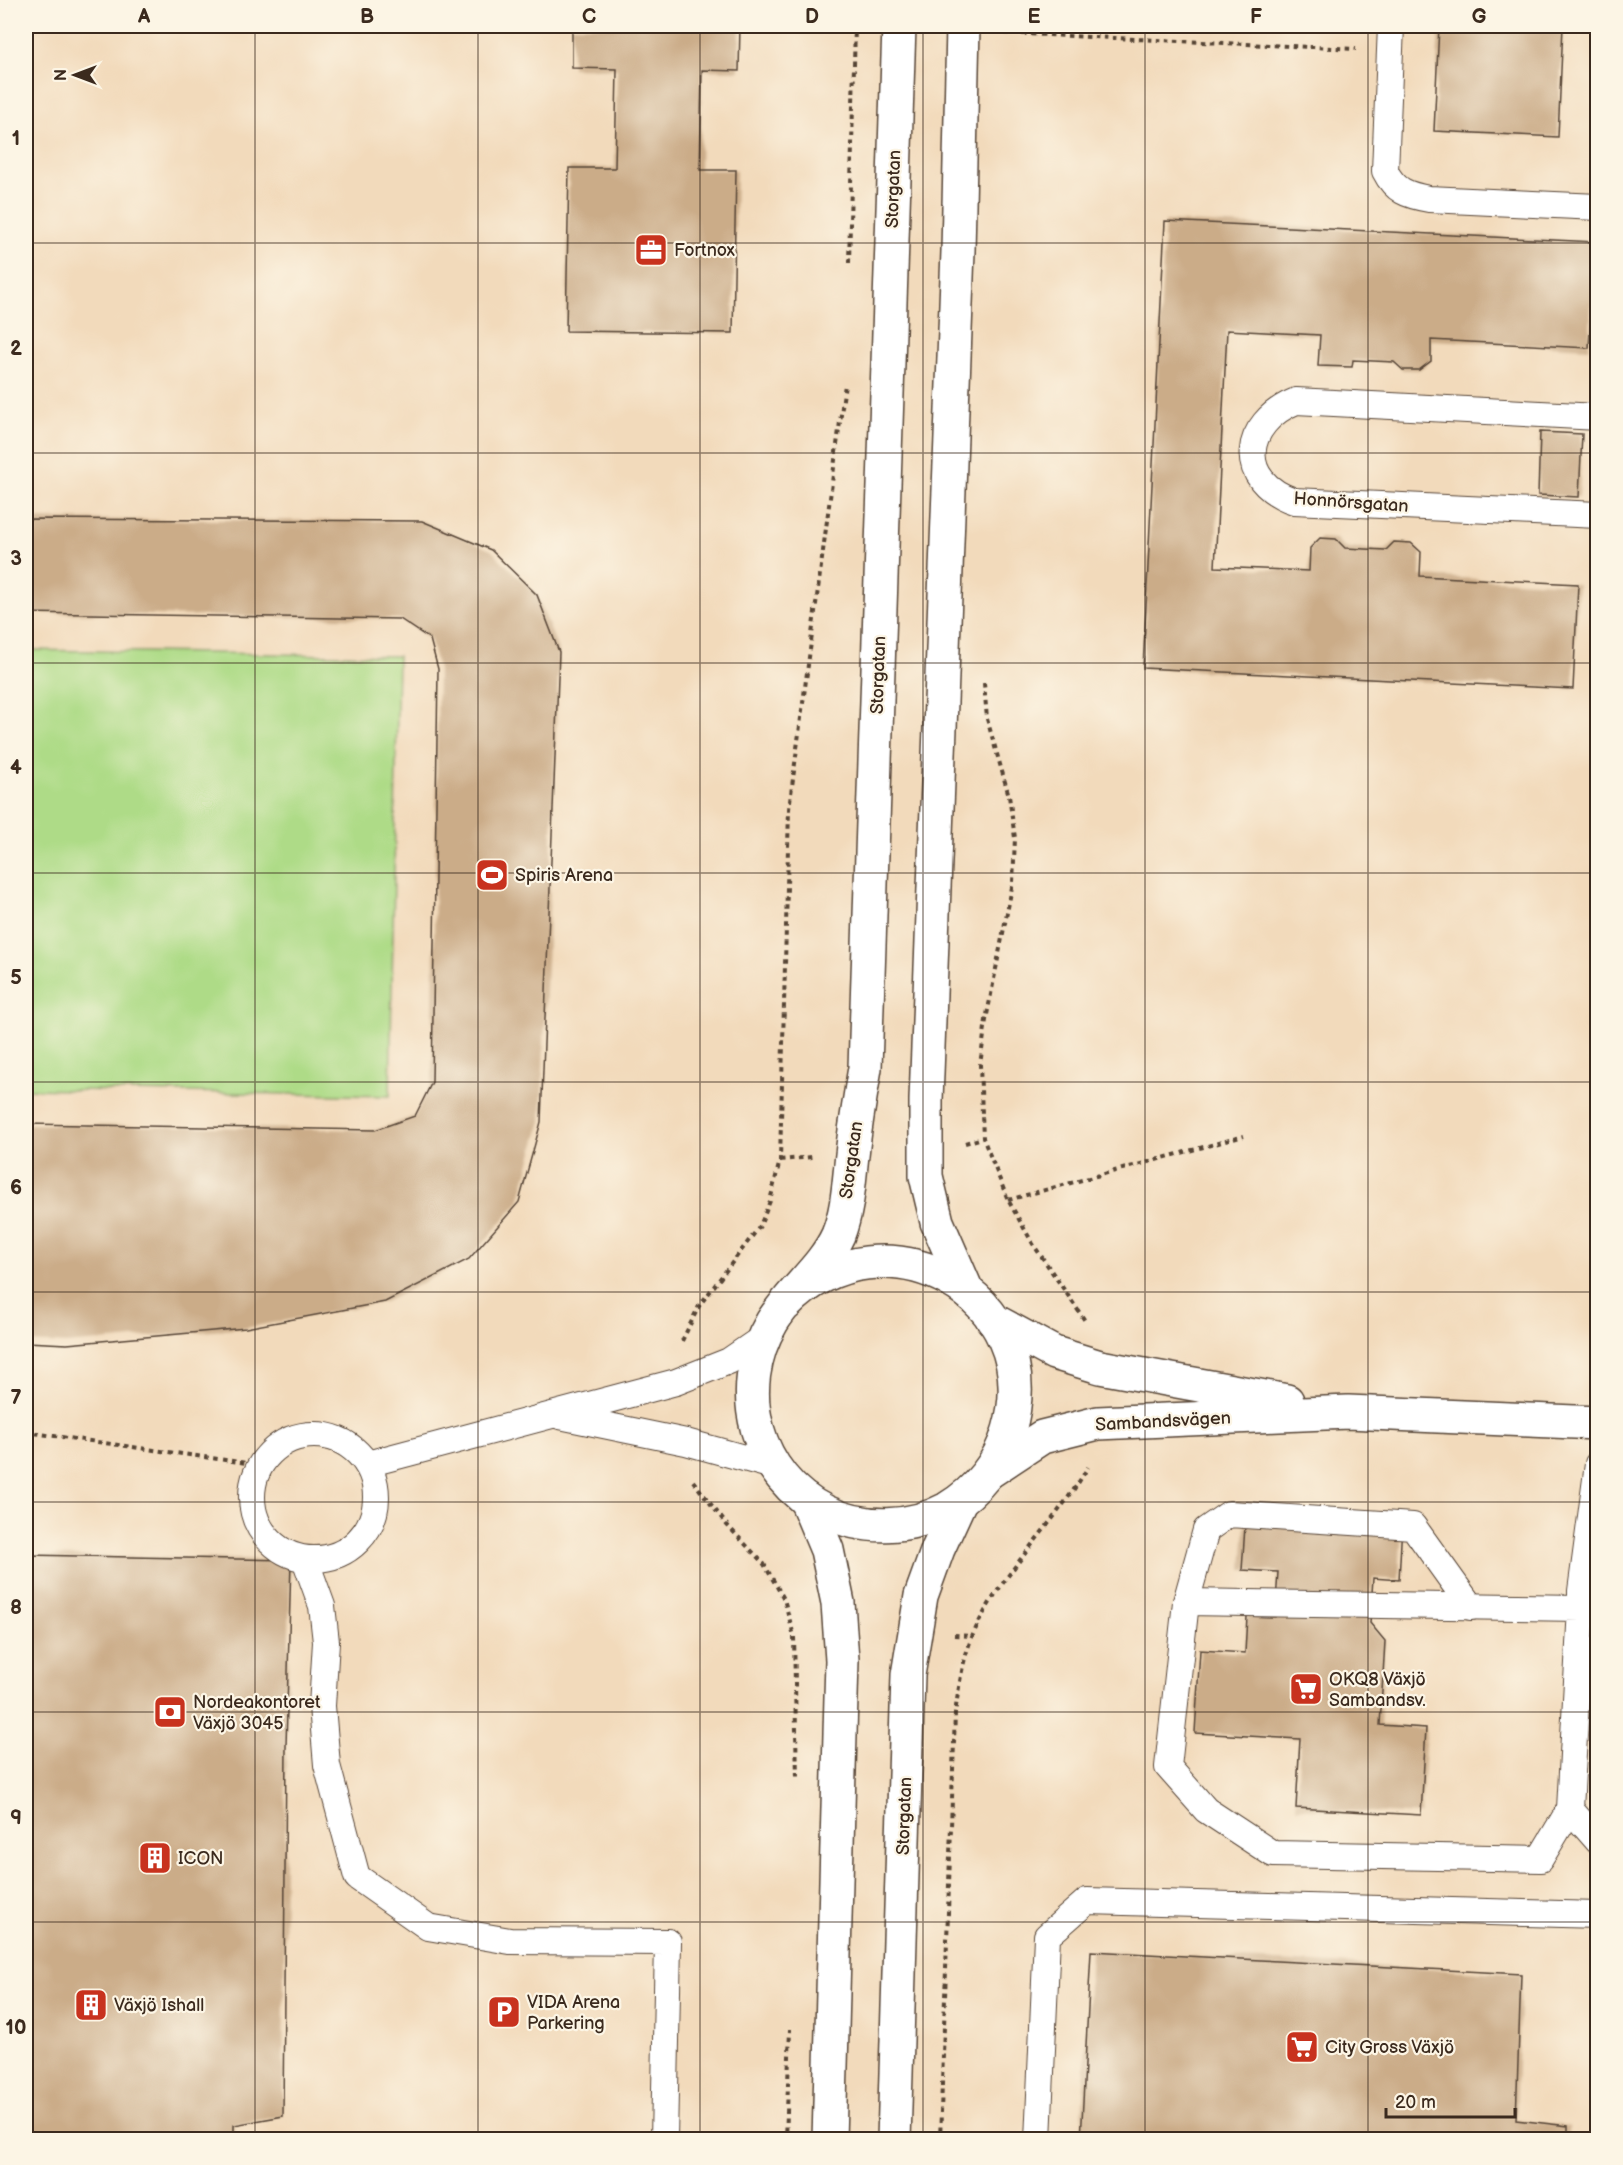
<svg xmlns="http://www.w3.org/2000/svg" width="1623" height="2165" viewBox="0 0 1623 2165" font-family="'Balsamiq Sans',sans-serif">
<style>
.green{fill:#aedb87;stroke:#748252;stroke-width:1.5}
.building{fill:#cbac88}
.lines{fill:none;stroke-linecap:round;stroke-linejoin:round}
.lane-casing{stroke:#564436;stroke-width:28}
.street-casing{stroke:#564436;stroke-width:36}
.secondary-casing{stroke:#564436;stroke-width:36}
.path{stroke:#564436;stroke-width:4;stroke-dasharray:4.5 4.5;stroke-linecap:butt}
.lane{stroke:#fff;stroke-width:26}
.street{stroke:#fff;stroke-width:33}
.secondary{stroke:#fff;stroke-width:33}
.grid{fill:none;stroke:#3b2a1e;stroke-width:1.5;stroke-opacity:0.55}
.labels{text-anchor:middle;stroke-width:4.5;stroke-linejoin:round;paint-order:stroke}
.street-label{font-size:18px;fill:#3b2a1e;stroke:#fcf5e5}
.poi-label{font-size:18px;fill:#3b2a1e;stroke:#fcf5e5;text-anchor:start}
.neatline{fill:none;stroke:#3b2a1e;stroke-width:2}
.grid-label{font-size:20px;text-anchor:middle;font-weight:bold;fill:#3b2a1e}
</style>
<rect width="100%" height="100%" fill="#fcf5e5"/>
<filter id="ink" filterUnits="userSpaceOnUse"><feTurbulence type="fractalNoise" baseFrequency=".0167" numOctaves="2"/><feDisplacementMap in="SourceGraphic" scale="12" xChannelSelector="R" yChannelSelector="G"/><feConvolveMatrix kernelMatrix="1 2 1 2 8 2 1 2 1" color-interpolation-filters="sRGB"/></filter>
<filter id="wash" filterUnits="userSpaceOnUse"><feTurbulence type="fractalNoise" baseFrequency=".008" numOctaves="4" result="noise"/><feDisplacementMap in="SourceGraphic" scale="24" xChannelSelector="R" yChannelSelector="G"/><feGaussianBlur stdDeviation="1.35" result="paint"/><feColorMatrix in="noise" values="0 0 0 0 0 0 0 0 0 0 0 0 0 0 0 0 0 1.4 0 .05"/><feComposite in="paint" operator="in"/></filter>
<g filter="url(#wash)">
<rect width="100%" height="100%" fill="#f2dabb"/>
<path class="green" d="M 26,650 L 398,656 L 390,1096 L 26,1089 Z"/>
<g id="blocks">
<g class="building">
<path d="M 572,26 L 740,26 L 739,71 L 702,70 L 700,170 L 736,170 L 733,333 L 566,331 L 569,168 L 615,168 L 617,69 L 572,68 Z"/>
<path d="M 1439,26 L 1563,26 L 1558,137 L 1434,131 Z"/>
<path d="M 1165,221 L 1595,242 L 1589,348 L 1431,340 L 1431,361 L 1419,370 L 1403,370 L 1394,362 L 1353,360 L 1352,367 L 1318,366 L 1320,335 L 1227,330 L 1215,567 L 1309,571 L 1310,548 L 1320,538 L 1336,539 L 1345,548 L 1386,550 L 1394,542 L 1411,543 L 1421,552 L 1420,576 L 1578,584 L 1573,689 L 1143,668 Z"/>
<path d="M 1540,432 L 1582,434 L 1579,497 L 1538,495 Z"/>
<path d="M 26,519 L 422,521 L 491,550 L 537,595 L 559,652 L 541,1122 L 519,1202 L 469,1259 L 385,1302 L 246,1328 L 67,1344 L 26,1342 L 26,1124 L 375,1130 L 415,1116 L 432,1082 L 438,669 L 430,639 L 400,619 L 26,613 Z"/>
<path d="M 1246,1512 L 1402,1523 L 1399,1580 L 1373,1578 L 1370,1623 L 1385,1641 L 1380,1725 L 1426,1728 L 1421,1815 L 1296,1808 L 1300,1739 L 1195,1733 L 1200,1650 L 1245,1653 L 1247,1616 L 1275,1617 L 1278,1572 L 1242,1570 Z"/>
<path d="M 26,1555 L 291,1560 L 286,1746 L 283,2116 L 234,2125 L 234,2140 L 26,2140 Z"/>
<path d="M 1091,1951 L 1521,1974 L 1516,2120 L 1568,2126 L 1568,2140 L 1081,2140 Z"/>
</g>
</g>
</g>
<g filter="url(#ink)">
<use href="#blocks" fill-opacity="0" stroke="#564436" stroke-width="1.5"/>
<g class="lines">
<g class="lane-casing">
<g id="lane">
<path d="M 1391,26 L 1385,171 C 1395,191 1407,195 1429,199 L 1598,207"/>
<path d="M 1598,417 L 1296,401 C 1242,423 1235,481 1294,501 L 1598,515"/>
<path d="M 560,1416 L 686,1442 L 773,1466"/>
<circle cx="314" cy="1497" r="62"/>
<path d="M 367,1464 L 676,1382 L 729,1361 L 764,1337"/>
<path d="M 305,1559 L 322,1606 L 326,1642 L 322,1706 L 327,1765 L 357,1877 L 428,1927 L 510,1941 L 668,1942 L 664,2140"/>
<path d="M 1186,1602 L 1206,1530 L 1229,1514 L 1413,1526 L 1471,1607"/>
<path d="M 1581,1608 L 1186,1602 L 1168,1767 L 1206,1810 L 1273,1854 L 1540,1859 L 1570,1809 L 1581,1608 L 1581,1591 L 1598,1464"/>
<path d="M 1570,1809 L 1598,1841"/>
<path d="M 1038,2140 L 1047,1936 L 1087,1901 L 1598,1915"/>
</g>
</g>
<g class="street-casing">
<g id="street">
<path d="M 993,1320 L 1054,1353 L 1100,1367 L 1287,1401"/>
<path d="M 989,1472 L 1042,1437 L 1098,1423 L 1348,1412 L 1598,1423"/>
</g>
</g>
<g class="secondary-casing">
<g id="secondary">
<path d="M 963,26 L 958,251 L 926,1100 L 926,1176 L 937,1222 L 967,1291"/>
<path d="M 786,1304 C 882,1205 1049,1295 1009,1430 C 1000,1463 977,1491 947,1509 C 910,1529 864,1530 826,1512 C 755,1477 732,1389 772,1322 C 791,1291 823,1268 838,1235 C 848,1210 849,1181 852,1155 C 855,1126 860,1097 865,1068 L 899,26"/>
<path d="M 806,1500 L 827,1550 L 838,1603 L 842,1660 L 829,2140"/>
<path d="M 894,2140 L 908,1675 L 921,1596 L 938,1549 L 960,1501"/>
</g>
</g>
<g class="path">
<path d="M 1004,33 L 1356,49"/>
<path d="M 849,263 L 855,26"/>
<path d="M 984,683 L 987,719 L 1009,796 L 1015,838 L 1013,882 L 986,1020 L 980,1065 L 983,1138 L 1008,1200 L 1033,1244 L 1086,1322"/>
<path d="M 965,1143 L 983,1138"/>
<path d="M 780,1160 L 812,1157"/>
<path d="M 1008,1200 L 1244,1136"/>
<path d="M 682,1341 L 699,1306 L 760,1226 L 770,1201 L 780,1160 L 789,809 L 845,384"/>
<path d="M 26,1432 L 261,1465"/>
<path d="M 693,1481 L 727,1525 L 764,1564 L 784,1599 L 794,1636 L 797,1779"/>
<path d="M 954,1635 L 973,1636"/>
<path d="M 786,2140 L 790,2029"/>
<path d="M 940,2140 L 955,1713 C 959,1687 962,1662 972,1637 C 999,1574 1054,1526 1088,1467"/>
</g>
<use href="#lane" class="lane"/>
<use href="#street" class="street"/>
<use href="#secondary" class="secondary"/>
</g>
</g>
<path class="grid" d="M 255,26 L 255,2140M 478,26 L 478,2140M 700,26 L 700,2140M 923,26 L 923,2140M 1145,26 L 1145,2140M 1368,26 L 1368,2140M 26,243 L 1598,243M 26,453 L 1598,453M 26,663 L 1598,663M 26,873 L 1598,873M 26,1082 L 1598,1082M 26,1292 L 1598,1292M 26,1502 L 1598,1502M 26,1712 L 1598,1712M 26,1922 L 1598,1922"/>
<defs>
<g id="office-square" transform="scale(1.725)"><rect x="-9" y="-9" width="18" height="18" rx="4" fill="#c8321e" stroke="#fcf5e5"/><path d="M-6-3h4V-5.5h4V-3h4V5H-6ZM-1-4.5V-3h2v-1.5ZM-6 0V1H6V0Z" fill="#fff"/></g>
<g id="stadium-square" transform="scale(1.725)"><rect x="-9" y="-9" width="18" height="18" rx="4" fill="#c8321e" stroke="#fcf5e5"/><path d="M0-5a6.5 5 0 1 0 0 10a6.5 5 0 1 0 0-10ZM-3.5-1.8h7v3.6h-7Z" fill="#fff"/></g>
<g id="supermarket-square" transform="scale(1.725)"><rect x="-9" y="-9" width="18" height="18" rx="4" fill="#c8321e" stroke="#fcf5e5"/><path d="M-6-5.5h2.5l.6 2H6L4.5 2H-2.5L-4.4-4H-6ZM-1.5 3.2a1.3 1.3 0 1 0 .1 0ZM3 3.2a1.3 1.3 0 1 0 .1 0Z" fill="#fff"/></g>
<g id="bank-square" transform="scale(1.725)"><rect x="-9" y="-9" width="18" height="18" rx="4" fill="#c8321e" stroke="#fcf5e5"/><path d="M-6-4H6V4H-6ZM0-2.3a2.3 2.3 0 1 0 0 4.6a2.3 2.3 0 1 0 0-4.6Z" fill="#fff"/></g>
<g id="building-square" transform="scale(1.725)"><rect x="-9" y="-9" width="18" height="18" rx="4" fill="#c8321e" stroke="#fcf5e5"/><path d="M-4-6H4V6H1V3H-1V6H-4ZM-2.5-4.3h1.7v1.8h-1.7ZM.8-4.3h1.7v1.8H.8ZM-2.5-1h1.7V.8h-1.7ZM.8-1h1.7V.8H.8Z" fill="#fff"/></g>
<g id="parking-square" transform="scale(1.725)"><rect x="-9" y="-9" width="18" height="18" rx="4" fill="#c8321e" stroke="#fcf5e5"/><path d="M-3.5-5.5H1a3.5 3.5 0 0 1 0 7H-1V5.5H-3.5ZM-1-3.4V-.6H.8a1.4 1.4 0 0 0 0-2.8Z" fill="#fff"/></g>
</defs>
<g fill-rule="evenodd">
<use href="#office-square" x="651" y="250"/>
<use href="#stadium-square" x="492" y="875"/>
<use href="#supermarket-square" x="1306" y="1689"/>
<use href="#bank-square" x="170" y="1712"/>
<use href="#building-square" x="155" y="1858"/>
<use href="#building-square" x="91" y="2005"/>
<use href="#parking-square" x="504" y="2012"/>
<use href="#supermarket-square" x="1302" y="2047"/>
</g>
<g class="labels">
<g class="street-label">
<text transform="translate(893 189) rotate(-88)" y="6">Storgatan</text>
<text transform="translate(1351 502) rotate(4)" y="6">Honnörsgatan</text>
<text transform="translate(878 675) rotate(-88)" y="6">Storgatan</text>
<text transform="translate(851 1160) rotate(-82)" y="6">Storgatan</text>
<text transform="translate(1163 1421) rotate(-3)" y="6">Sambandsvägen</text>
<text transform="translate(904 1816) rotate(-88)" y="6">Storgatan</text>
</g>
<g class="poi-label">
<text x="674" y="256">Fortnox</text>
<text x="515" y="881">Spiris Arena</text>
<text x="1329" y="1685">OKQ8 Växjö<tspan x="1329" dy="21">Sambandsv.</tspan></text>
<text x="193" y="1708">Nordeakontoret<tspan x="193" dy="21">Växjö 3045</tspan></text>
<text x="178" y="1864">ICON</text>
<text x="527" y="2008">VIDA Arena<tspan x="527" dy="21">Parkering</tspan></text>
<text x="114" y="2011">Växjö Ishall</text>
<text x="1325" y="2053">City Gross Växjö</text>
</g>
</g>
<rect width="1623" height="2165" fill="none" stroke="#fcf5e5" stroke-width="66"/>
<g transform="translate(75 75) rotate(270)" stroke="#fcf5e5" stroke-width="4.5" paint-order="stroke">
<path d="M0-4.5L10 22L0 15L-10 22Z" fill="#3b2a1e"/>
<text y="-9" font-size="16" font-weight="bold" text-anchor="middle" fill="#3b2a1e">N</text>
</g>
<path d="M1386 2108v9h129v-9" fill="none" stroke="#3b2a1e" stroke-width="3"/>
<text x="1395" y="2108" font-size="18" fill="#3b2a1e" stroke="#fcf5e5" stroke-width="4.5" paint-order="stroke">20 m</text>
<rect x="33" y="33" width="1557" height="2099" class="neatline"/>
<g class="grid-label">
<text x="144" y="23">A</text>
<text x="367" y="23">B</text>
<text x="589" y="23">C</text>
<text x="812" y="23">D</text>
<text x="1034" y="23">E</text>
<text x="1256" y="23">F</text>
<text x="1479" y="23">G</text>
<text x="16" y="145">1</text>
<text x="16" y="355">2</text>
<text x="16" y="565">3</text>
<text x="16" y="774">4</text>
<text x="16" y="984">5</text>
<text x="16" y="1194">6</text>
<text x="16" y="1404">7</text>
<text x="16" y="1614">8</text>
<text x="16" y="1824">9</text>
<text x="16" y="2034">10</text>
</g>
</svg>
